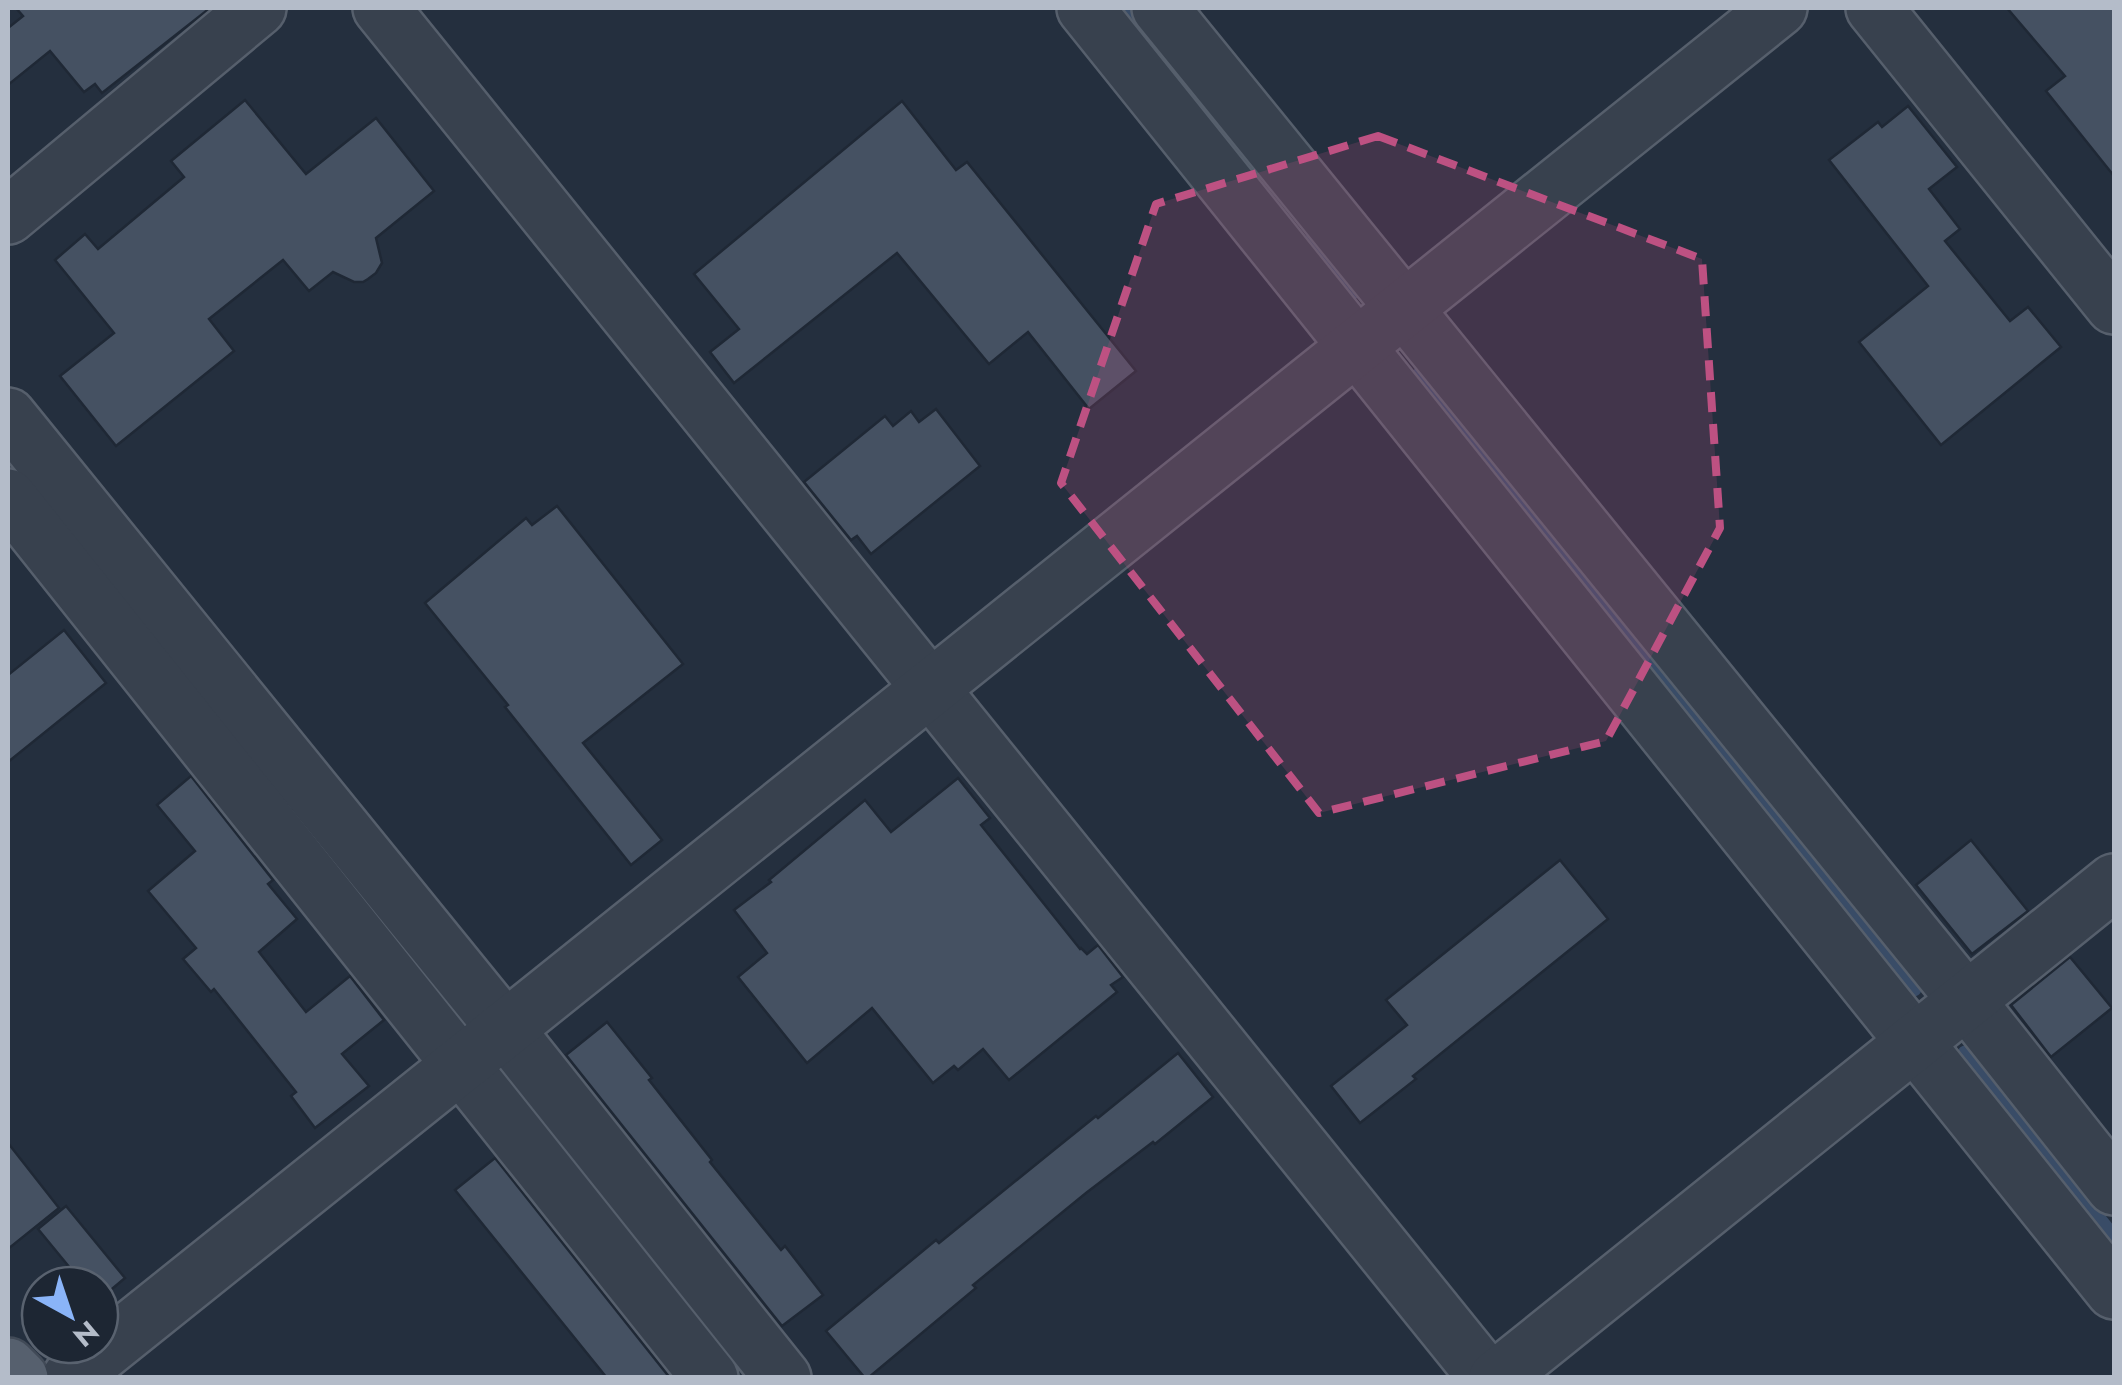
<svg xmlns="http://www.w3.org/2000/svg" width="2122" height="1385" viewBox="0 0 2122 1385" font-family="Jost,sans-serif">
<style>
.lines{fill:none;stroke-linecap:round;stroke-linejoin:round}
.stream{stroke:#394c67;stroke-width:15}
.building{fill:#455162;stroke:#1f2835;stroke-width:2.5}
.minor-casing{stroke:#565f6c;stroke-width:60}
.major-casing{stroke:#414a57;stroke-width:60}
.minor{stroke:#38414e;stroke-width:55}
.major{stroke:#56606e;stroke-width:55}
.marked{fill:#bd5182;fill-opacity:0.2;stroke:#bd5182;stroke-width:8;stroke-dasharray:20 12;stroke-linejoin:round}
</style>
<rect width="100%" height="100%" fill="#242f3e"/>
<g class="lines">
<g class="stream">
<path d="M 1127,8 L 1148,34"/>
<path d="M 1313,239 L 1354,291"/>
<path d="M 1420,374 L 1914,989"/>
<path d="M 1965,1053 L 2114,1238"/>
</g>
</g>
<g class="building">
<path d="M 16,8 L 210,8 L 102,93 L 95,84 L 84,92 L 50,51 L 8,85 L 8,28 L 23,16 Z"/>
<path d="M 2007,8 L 2114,8 L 2114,176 L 2046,91 L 2065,76 Z"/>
<path d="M 245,100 L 306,174 L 376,118 L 434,191 L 376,238 L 382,263 L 376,273 L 368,279 L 363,282 L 354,282 L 333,272 L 309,291 L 283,260 L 209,319 L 234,351 L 116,446 L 60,376 L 114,333 L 55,260 L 85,234 L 98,249 L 184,177 L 171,161 Z"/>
<path d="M 902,101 L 956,170 L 967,162 L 1136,371 L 1089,409 L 1028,332 L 989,364 L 897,253 L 734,383 L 710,352 L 739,329 L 694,274 Z"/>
<path d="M 1908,106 L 1957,167 L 1929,189 L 1960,229 L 1945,241 L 2010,321 L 2028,307 L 2061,347 L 1941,445 L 1859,342 L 1928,286 L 1829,160 L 1878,122 L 1882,127 Z"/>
<path d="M 936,409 L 980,466 L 871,554 L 857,536 L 851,540 L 804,482 L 885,416 L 893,426 L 911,411 L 919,422 Z"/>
<path d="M 557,506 L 683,664 L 583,743 L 662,840 L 631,865 L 505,707 L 508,705 L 425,603 L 526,518 L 532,525 Z"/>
<path d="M 64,630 L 106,683 L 8,762 L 8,675 Z"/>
<path d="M 191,776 L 273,880 L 268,884 L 297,919 L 259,952 L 306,1012 L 350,976 L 384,1020 L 342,1054 L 369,1086 L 315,1128 L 291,1096 L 296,1092 L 214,989 L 211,992 L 183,959 L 196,948 L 148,891 L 195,851 L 157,805 Z"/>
<path d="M 958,778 L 990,818 L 981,825 L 1080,949 L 1081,948 L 1087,954 L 1098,945 L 1123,977 L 1111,985 L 1117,992 L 1009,1080 L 983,1049 L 958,1070 L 954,1066 L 933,1083 L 872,1008 L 807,1063 L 738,977 L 767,953 L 734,910 L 771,882 L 769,880 L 865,800 L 891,832 Z"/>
<path d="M 1971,840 L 2028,911 L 1972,954 L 1916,885 Z"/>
<path d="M 1560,860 L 1608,919 L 1413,1076 L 1416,1079 L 1360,1123 L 1331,1086 L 1407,1025 L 1386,1000 Z"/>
<path d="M 2070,957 L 2112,1008 L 2051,1057 L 2011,1005 Z"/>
<path d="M 607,1022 L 652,1078 L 649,1080 L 712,1160 L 710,1162 L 781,1250 L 785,1246 L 823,1295 L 782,1326 L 566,1055 Z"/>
<path d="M 1178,1053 L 1213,1097 L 1155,1144 L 1153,1142 L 1086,1193 L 973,1285 L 976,1288 L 868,1378 L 865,1378 L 826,1331 L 936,1240 L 939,1243 L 1055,1149 L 1096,1116 L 1098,1118 Z"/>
<path d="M 8,1143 L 59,1208 L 8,1249 Z"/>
<path d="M 495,1158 L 670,1378 L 607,1378 L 455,1190 Z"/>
<path d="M 66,1206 L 125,1278 L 100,1299 L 100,1285 L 84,1285 L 38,1229 Z"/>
</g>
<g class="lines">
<g class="minor-casing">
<g id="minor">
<path d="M 381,8 L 1487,1378"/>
<path d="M 1085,8 L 2114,1291"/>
<path d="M 1160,8 L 1966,1000 L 2114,1187"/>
<path d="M 1874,8 L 2114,306"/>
<path d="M 8,216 L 258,8"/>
<path d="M 8,416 L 506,1030 L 783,1378"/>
<path d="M 8,497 L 710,1378"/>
<path d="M 70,1378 L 1779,8"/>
<path d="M 1497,1378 L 2114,882"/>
</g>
</g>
<g class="major-casing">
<path id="major" d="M 8,1366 L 20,1378"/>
</g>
<use href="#minor" class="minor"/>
<use href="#major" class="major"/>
</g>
<path class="marked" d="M 1378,136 L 1702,259 L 1720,528 L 1606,741 L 1319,813 L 1061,483 L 1156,204 Z"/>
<rect width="2122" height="1385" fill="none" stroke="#b4bcc9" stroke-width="20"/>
<g transform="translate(70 1315) rotate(140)"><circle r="48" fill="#1d2633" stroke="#59626f" stroke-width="2.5"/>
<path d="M0-8L18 38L0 25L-18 38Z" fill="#8ab4f8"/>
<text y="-15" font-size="28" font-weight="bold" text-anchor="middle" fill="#b4bcc9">N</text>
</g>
</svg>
